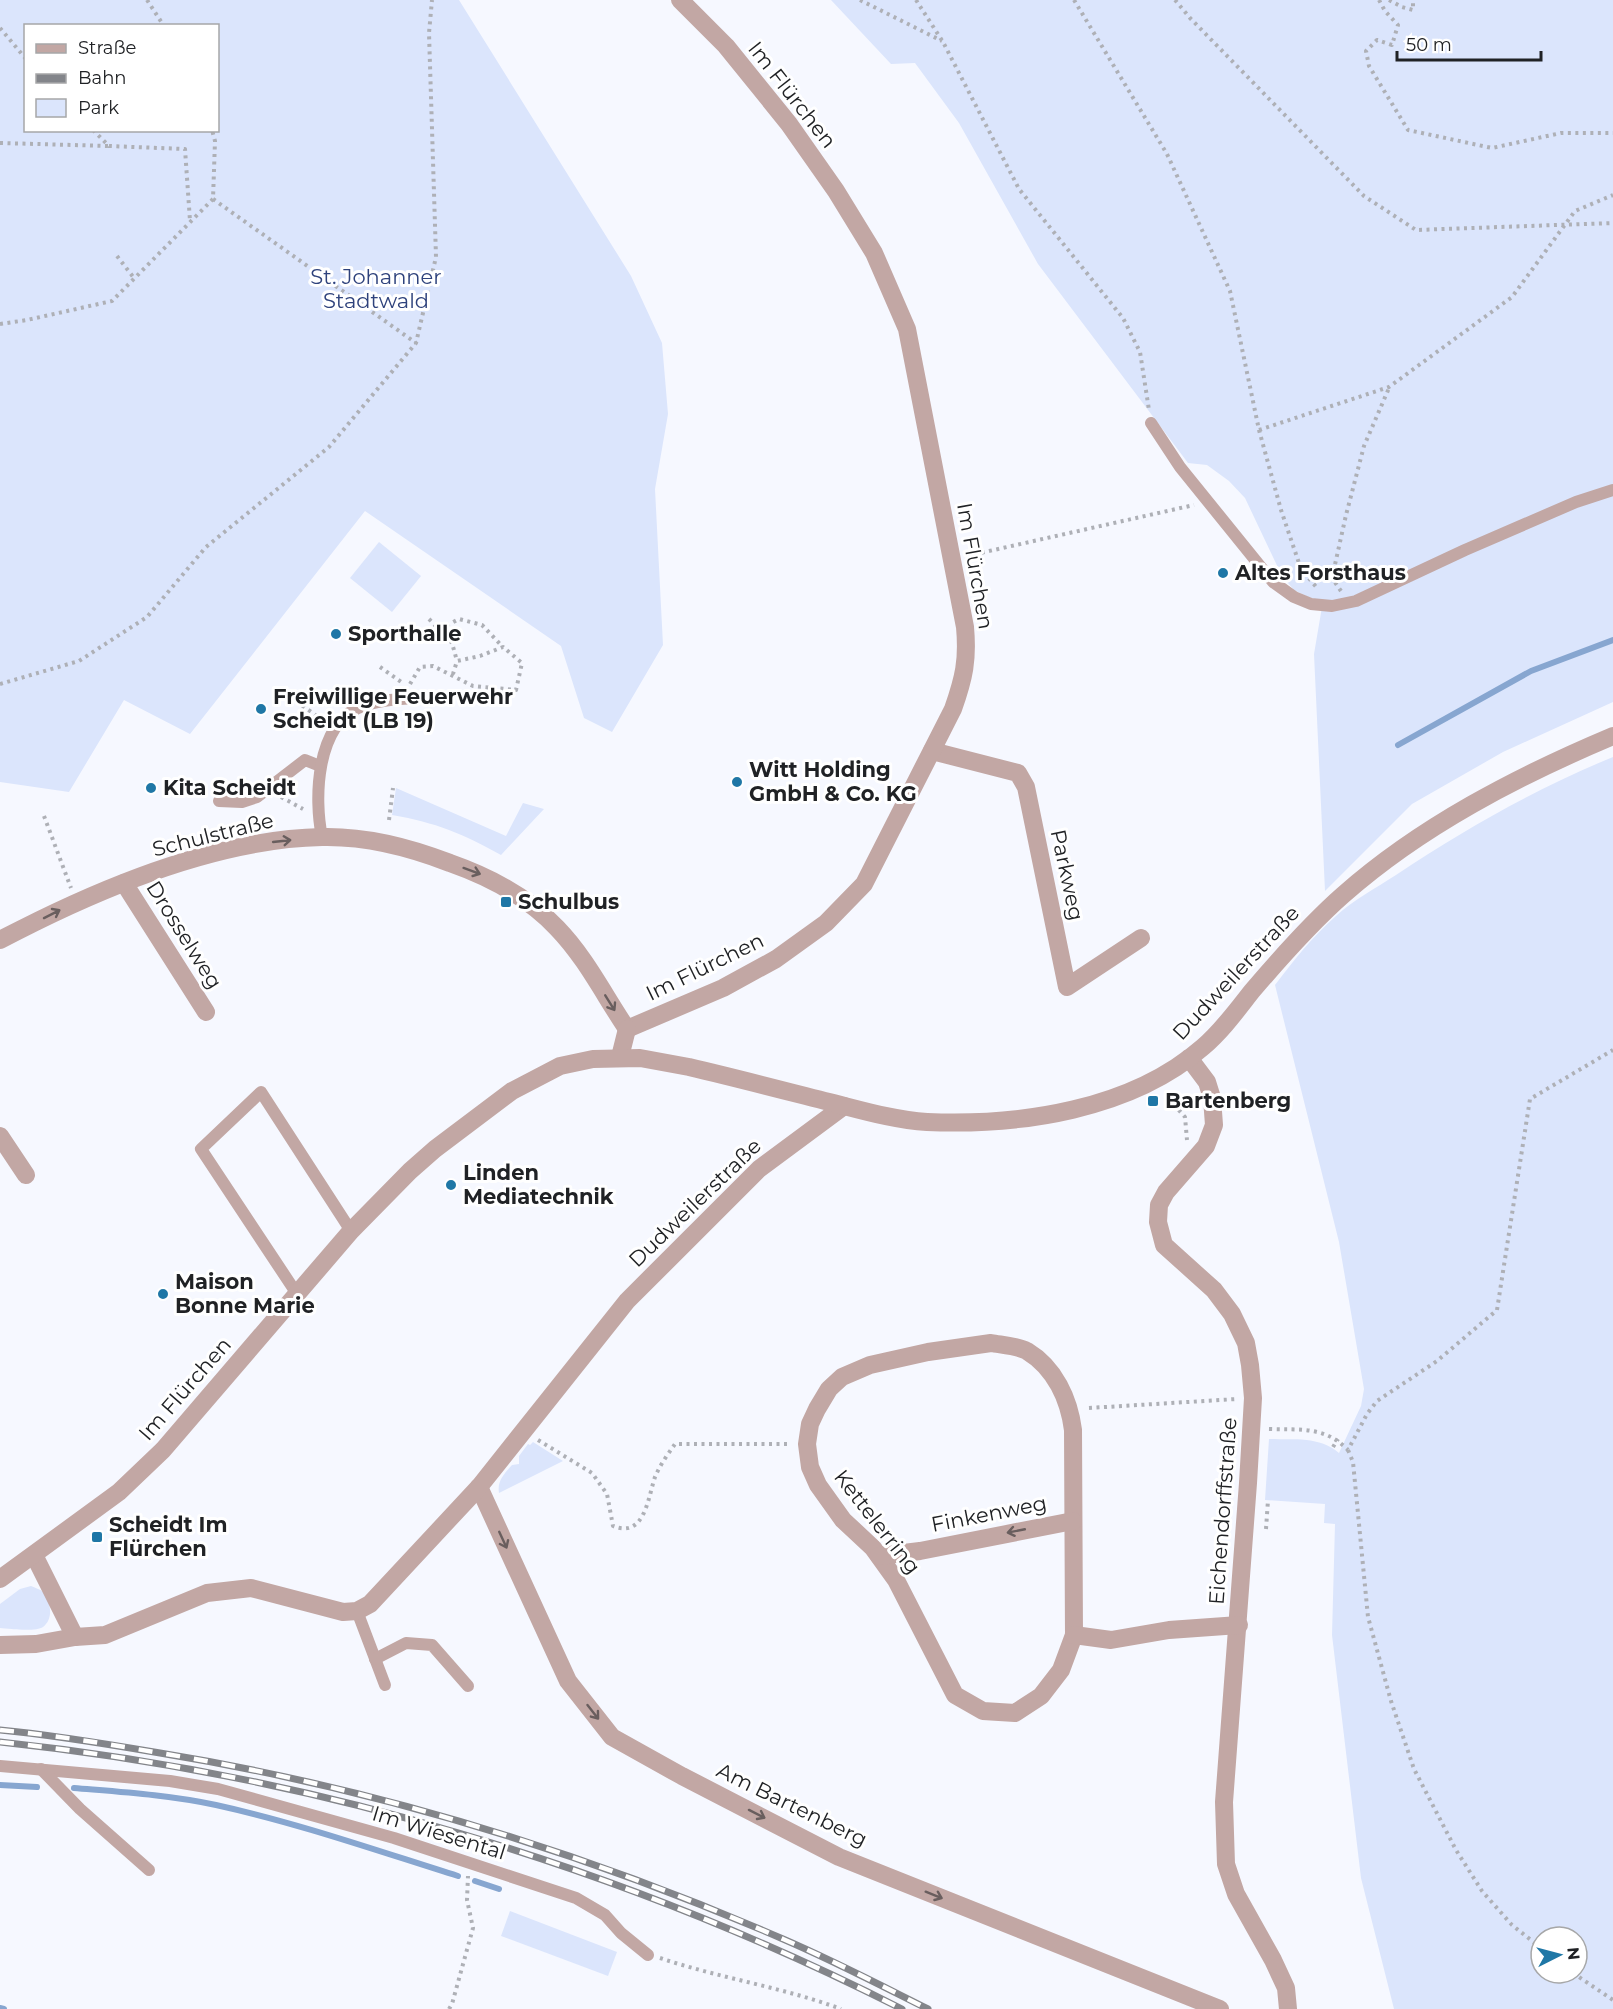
<svg xmlns="http://www.w3.org/2000/svg" width="1613" height="2009" viewBox="0 0 1613 2009" font-family="Montserrat,sans-serif">
<style>
.green{fill:#dbe5fc;fill-rule:evenodd}
.lines{fill:none;stroke-linecap:round;stroke-linejoin:round}
.stream{stroke:#87a6d0;stroke-width:6}
.path{stroke:#aeb0b6;stroke-width:4;stroke-dasharray:3 4.5;stroke-linecap:butt}
.service{stroke:#c2a7a4;stroke-width:12}
.minor{stroke:#c2a7a4;stroke-width:18}
.tertiary{stroke:#c2a7a4;stroke-width:18}
.rail-casing{stroke:#83858a;stroke-width:7}
.rail{stroke:#fff;stroke-width:4.5;stroke-dasharray:14;stroke-linecap:butt}
.oneway{stroke:#695e5e}
.poi-dot{fill:#1f77a6;stroke:#fff;stroke-width:2}
.labels{text-anchor:middle;stroke-width:6;stroke-linejoin:round;paint-order:stroke}
.street-label{font-size:21px;fill:#202225;stroke:#fff}
.park-label{font-size:21px;fill:#2e427c;stroke:#fff}
.poi-label{font-size:21px;font-weight:bold;fill:#202225;stroke:#fff;text-anchor:start}
</style>
<rect width="100%" height="100%" fill="#f6f8ff"/>
<g class="green">
<path d="M 0,0 L 459,0 L 631,276 L 662,343 L 668,414 L 655,489 L 663,645 L 612,732 L 584,718 L 561,646 L 365,511 L 190,734 L 124,700 L 69,792 L 0,782 ZM 26,26 L 218,26 L 218,130 L 26,130 Z"/>
<path d="M 831,0 L 1613,0 L 1613,702 L 1503,752 L 1412,804 L 1325,891 L 1314,654 L 1323,601 L 1308,597 L 1294,590 L 1282,576 L 1245,498 L 1229,481 L 1207,465 L 1188,463 L 1038,264 L 959,123 L 915,63 L 891,64 Z"/>
<path d="M 379,542 L 421,576 L 392,612 L 350,578 Z"/>
<path d="M 1613,757 L 1613,2009 L 1394,2009 L 1361,1878 L 1332,1635 L 1335,1524 L 1324,1523 L 1325,1504 L 1265,1500 L 1269,1439 C 1294,1440 1319,1436 1339,1453 L 1361,1406 L 1364,1389 L 1339,1242 L 1275,985 C 1294,960 1312,937 1336,916 C 1353,900 1376,888 1396,875 C 1465,829 1537,788 1613,757 ZM 1541,1937 L 1577,1937 L 1577,1973 L 1541,1973 Z"/>
<path d="M 396,788 L 506,836 L 523,803 L 544,809 L 501,855 C 461,833 437,823 392,815 Z"/>
<path d="M 533,1442 L 563,1461 L 499,1493 C 497,1481 504,1474 512,1465 L 519,1464 L 519,1456 L 528,1444 L 530,1445 Z"/>
<path d="M 31,1586 C 35,1588 40,1589 43,1592 C 51,1602 54,1619 43,1627 C 36,1632 10,1629 0,1628 L 0,1604 L 20,1589 Z"/>
<path d="M 510,1911 L 617,1952 L 608,1976 L 501,1936 Z"/>
</g>
<g class="lines">
<g class="stream">
<path d="M 1398,745 L 1531,671 L 1613,640"/>
<path d="M 0,1785 L 37,1787"/>
<path d="M 74,1788 C 121,1792 169,1795 216,1805 C 298,1823 378,1851 458,1876"/>
<path d="M 475,1881 L 499,1889"/>
<path d="M 0,2008 L 4,2009"/>
</g>
<g class="path">
<path d="M 147,0 L 164,26"/>
<path d="M 860,0 L 942,41"/>
<path d="M 916,0 L 943,42 L 1019,189 L 1123,318 L 1140,352 L 1149,410"/>
<path d="M 1074,0 L 1167,154 L 1230,291 L 1259,430 L 1281,510 L 1301,569 L 1318,589"/>
<path d="M 1175,0 L 1190,18 L 1364,196 L 1416,230 L 1613,223"/>
<path d="M 1379,0 L 1385,11 L 1398,25 L 1392,45 L 1377,40 L 1366,51 L 1369,66 L 1408,130 L 1492,148 L 1561,133 L 1613,133"/>
<path d="M 1389,0 L 1402,7 L 1413,10 L 1413,0"/>
<path d="M 0,28 L 26,59"/>
<path d="M 93,130 L 109,146 L 185,149 L 190,221"/>
<path d="M 0,143 L 109,146"/>
<path d="M 213,199 L 416,343"/>
<path d="M 117,256 L 134,278"/>
<path d="M 0,324 L 27,320 L 112,301 L 213,199 L 215,141 L 212,130"/>
<path d="M 1259,430 L 1389,387 L 1512,297 L 1575,211 L 1613,195"/>
<path d="M 967,556 L 1194,505"/>
<path d="M 1341,591 L 1332,578 L 1346,515 L 1364,446 L 1389,388"/>
<path d="M 429,619 L 452,643 L 457,661"/>
<path d="M 440,629 L 459,619 L 482,625 L 503,647"/>
<path d="M 380,667 L 404,684"/>
<path d="M 0,684 L 79,661 L 147,617 L 206,547 L 329,447 L 416,343 L 436,257 L 429,33 L 432,0"/>
<path d="M 410,684 L 420,667 L 433,666 L 473,686 L 516,690 L 522,663 L 503,647 L 480,656 L 457,661 L 453,674"/>
<path d="M 290,697 L 324,721"/>
<path d="M 281,797 L 303,809"/>
<path d="M 44,816 L 71,888"/>
<path d="M 389,820 L 393,788"/>
<path d="M 1167,1091 L 1171,1101 L 1185,1117 L 1187,1140"/>
<path d="M 1089,1408 L 1237,1399"/>
<path d="M 1269,1429 C 1300,1430 1325,1426 1348,1450 L 1367,1414 L 1377,1401 L 1437,1361 L 1497,1310 L 1530,1099 L 1613,1050"/>
<path d="M 538,1440 L 592,1473 L 607,1494 L 613,1526 C 645,1539 648,1497 655,1477 C 660,1465 668,1454 675,1444 L 791,1444"/>
<path d="M 1333,1447 L 1338,1439"/>
<path d="M 1348,1450 L 1353,1462 L 1368,1617 L 1391,1701 L 1414,1769 L 1456,1850 L 1482,1891 L 1512,1925 L 1541,1948"/>
<path d="M 1266,1529 L 1268,1500"/>
<path d="M 660,1958 C 719,1978 782,1987 841,2009"/>
<path d="M 1573,1973 L 1613,2000"/>
<path d="M 449,2009 L 452,2004 L 473,1928 L 467,1900 L 468,1876"/>
</g>
<g class="service">
<path d="M 1151,423 L 1180,467 L 1273,582 L 1294,597 L 1311,604 L 1332,606 L 1356,601 L 1465,550 L 1576,502 L 1613,490"/>
<path d="M 219,801 L 242,802 L 257,797 L 305,760 L 320,766"/>
<path d="M 322,837 C 314,799 316,727 358,708 C 379,699 403,699 426,697"/>
<path d="M 297,1294 L 201,1149 L 261,1092 L 351,1231"/>
<path d="M 357,1611 L 385,1685"/>
<path d="M 375,1659 L 406,1643 L 432,1645 L 468,1686"/>
<path d="M 0,1766 L 170,1781 L 218,1789 L 394,1838 L 576,1898 L 605,1915 L 621,1933 L 648,1955"/>
<path d="M 41,1769 L 80,1809 L 149,1870"/>
</g>
<g class="minor">
<path d="M 932,751 L 1018,773 L 1026,787 L 1067,987 L 1141,938"/>
<path d="M 124,883 L 206,1012"/>
<path d="M 0,940 C 93,891 215,839 322,837 C 366,836 409,847 450,863 C 490,877 528,897 557,928 C 586,958 604,995 627,1029"/>
<path d="M 627,1029 L 723,988 L 776,959 L 826,923 L 864,884 L 953,709 C 964,678 968,660 965,627 L 907,329 L 874,253 L 836,191 L 789,124 L 726,46 L 680,0"/>
<path d="M 620,1057 L 627,1029"/>
<path d="M 1189,1058 L 1207,1082 L 1212,1098 L 1214,1125 L 1206,1146 L 1166,1192 L 1159,1205 L 1158,1222 L 1164,1245 L 1214,1290 L 1232,1314 L 1246,1343 L 1250,1365 L 1253,1398 L 1248,1483 L 1224,1802 L 1226,1864 L 1236,1894 L 1273,1960 L 1286,1988 L 1288,2009"/>
<path d="M 0,1136 L 26,1175"/>
<path d="M 991,1343 C 1002,1345 1018,1346 1027,1351 C 1055,1368 1069,1399 1073,1430 L 1074,1635 L 1061,1670 L 1041,1696 L 1015,1713 L 983,1711 L 955,1695 L 896,1580 L 873,1548 L 843,1520 L 818,1485 L 810,1467 L 807,1444 L 810,1424 L 817,1409 L 829,1389 L 842,1377 L 870,1365 L 928,1352 Z"/>
<path d="M 479,1487 L 568,1681 L 612,1737 L 682,1776 L 839,1857 L 1220,2009"/>
<path d="M 34,1555 L 75,1637"/>
<path d="M 879,1556 L 920,1551 L 1073,1521"/>
<path d="M 1074,1635 L 1111,1640 L 1169,1630 L 1239,1625"/>
<path d="M 0,1645 L 36,1644 L 75,1637 L 105,1635 L 207,1593 L 251,1588 L 343,1612 L 357,1611 L 370,1604 L 479,1487 L 627,1301 L 759,1169 L 844,1106"/>
</g>
<path class="tertiary" d="M 0,1579 L 119,1492 L 163,1450 L 351,1231 L 410,1171 L 435,1149 L 512,1091 L 560,1066 L 593,1059 L 640,1058 L 689,1067 C 736,1078 782,1090 829,1102 C 861,1110 894,1120 927,1122 C 1020,1126 1131,1110 1203,1047 C 1222,1031 1237,1010 1252,991 C 1281,957 1310,924 1343,895 C 1421,826 1518,776 1613,736"/>
<g class="rail-casing">
<g id="rail">
<path d="M 0,1730 C 54,1735 107,1744 160,1753 C 375,1788 583,1852 783,1939 C 832,1960 880,1985 928,2009"/>
<path d="M 0,1742 C 314,1775 620,1866 902,2009"/>
</g>
</g>
<use href="#rail" class="rail"/>
</g>
<defs><path id="oneway-shaft" d="M-6 0H5M1.5-3L5.5 0L1.5 3" fill="none" stroke-width="1.6" stroke-linecap="round" stroke-linejoin="round" transform="scale(1.5)"/></defs>
<g class="oneway">
<use href="#oneway-shaft" transform="translate(282 841) rotate(-6)"/>
<use href="#oneway-shaft" transform="translate(472 871) rotate(20)"/>
<use href="#oneway-shaft" transform="translate(52 914) rotate(-27)"/>
<use href="#oneway-shaft" transform="translate(610 1003) rotate(58)"/>
<use href="#oneway-shaft" transform="translate(1016 1531) rotate(169)"/>
<use href="#oneway-shaft" transform="translate(503 1540) rotate(65)"/>
<use href="#oneway-shaft" transform="translate(593 1712) rotate(52)"/>
<use href="#oneway-shaft" transform="translate(757 1814) rotate(27)"/>
<use href="#oneway-shaft" transform="translate(934 1895) rotate(22)"/>
</g>
<g class="poi-dot">
<circle cx="1223" cy="573" r="6"/>
<circle cx="336" cy="634" r="6"/>
<circle cx="261" cy="709" r="6"/>
<circle cx="737" cy="782" r="6"/>
<circle cx="151" cy="788" r="6"/>
<rect x="500" y="896" width="12" height="12" rx="3"/>
<rect x="1147" y="1095" width="12" height="12" rx="3"/>
<circle cx="451" cy="1185" r="6"/>
<circle cx="163" cy="1294" r="6"/>
<rect x="91" y="1531" width="12" height="12" rx="3"/>
</g>
<g class="labels">
<g class="street-label">
<text transform="translate(792 95) rotate(52)" y="7">Im Flürchen</text>
<text transform="translate(975 566) rotate(80)" y="7">Im Flürchen</text>
<text transform="translate(213 835) rotate(-14)" y="7">Schulstraße</text>
<text transform="translate(1067 875) rotate(78)" y="7">Parkweg</text>
<text transform="translate(184 935) rotate(58)" y="7">Drosselweg</text>
<text transform="translate(705 967) rotate(-26)" y="7">Im Flürchen</text>
<text transform="translate(1236 973) rotate(-47)" y="7">Dudweilerstraße</text>
<text transform="translate(695 1203) rotate(-44)" y="7">Dudweilerstraße</text>
<text transform="translate(185 1389) rotate(-49)" y="7">Im Flürchen</text>
<text transform="translate(1223 1511) rotate(-86)" y="7">Eichendorffstraße</text>
<text transform="translate(989 1514) rotate(-11)" y="7">Finkenweg</text>
<text transform="translate(877 1522) rotate(52)" y="7">Kettelerring</text>
<text transform="translate(792 1805) rotate(26)" y="7">Am Bartenberg</text>
<text transform="translate(439 1833) rotate(17)" y="7">Im Wiesental</text>
</g>
<g class="park-label">
<text x="376" y="284">St. Johanner<tspan x="376" dy="24">Stadtwald</tspan></text>
</g>
<g class="poi-label">
<text x="1235" y="580">Altes Forsthaus</text>
<text x="348" y="641">Sporthalle</text>
<text x="273" y="704">Freiwillige Feuerwehr<tspan x="273" dy="24">Scheidt (LB 19)</tspan></text>
<text x="749" y="777">Witt Holding<tspan x="749" dy="24">GmbH &amp; Co. KG</tspan></text>
<text x="163" y="795">Kita Scheidt</text>
<text x="518" y="909">Schulbus</text>
<text x="1165" y="1108">Bartenberg</text>
<text x="463" y="1180">Linden<tspan x="463" dy="24">Mediatechnik</tspan></text>
<text x="175" y="1289">Maison<tspan x="175" dy="24">Bonne Marie</tspan></text>
<text x="109" y="1532">Scheidt Im<tspan x="109" dy="24">Flürchen</tspan></text>
</g>
</g>
<rect x="24" y="24" width="195" height="108" fill="#ffffff" stroke="#a6a7a8" stroke-width="1.5"/>
<rect x="36" y="44" width="30" height="9" fill="#c2a7a4" stroke="#a6a7a8" stroke-width="1.5"/>
<text x="78" y="54" font-size="18" fill="#202225">Straße</text>
<rect x="36" y="74" width="30" height="9" fill="#83858a" stroke="#a6a7a8" stroke-width="1.5"/>
<text x="78" y="84" font-size="18" fill="#202225">Bahn</text>
<rect x="36" y="99" width="30" height="18" fill="#dbe5fc" stroke="#a6a7a8" stroke-width="1.5"/>
<text x="78" y="114" font-size="18" fill="#202225">Park</text>
<g transform="translate(1559 1955) rotate(84)"><circle r="28" fill="#ffffff" stroke="#a6a7a8" stroke-width="1.5"/>
<path d="M0-4.5L10 22L0 15L-10 22Z" fill="#1f77a6"/>
<text y="-9" font-size="16" font-weight="bold" text-anchor="middle" fill="#202225">N</text>
</g>
<path d="M1397 51v9h144v-9" fill="none" stroke="#202225" stroke-width="3"/>
<text x="1406" y="51" font-size="18" fill="#202225" stroke="#ffffff" stroke-width="4.5" paint-order="stroke">50 m</text>
</svg>
